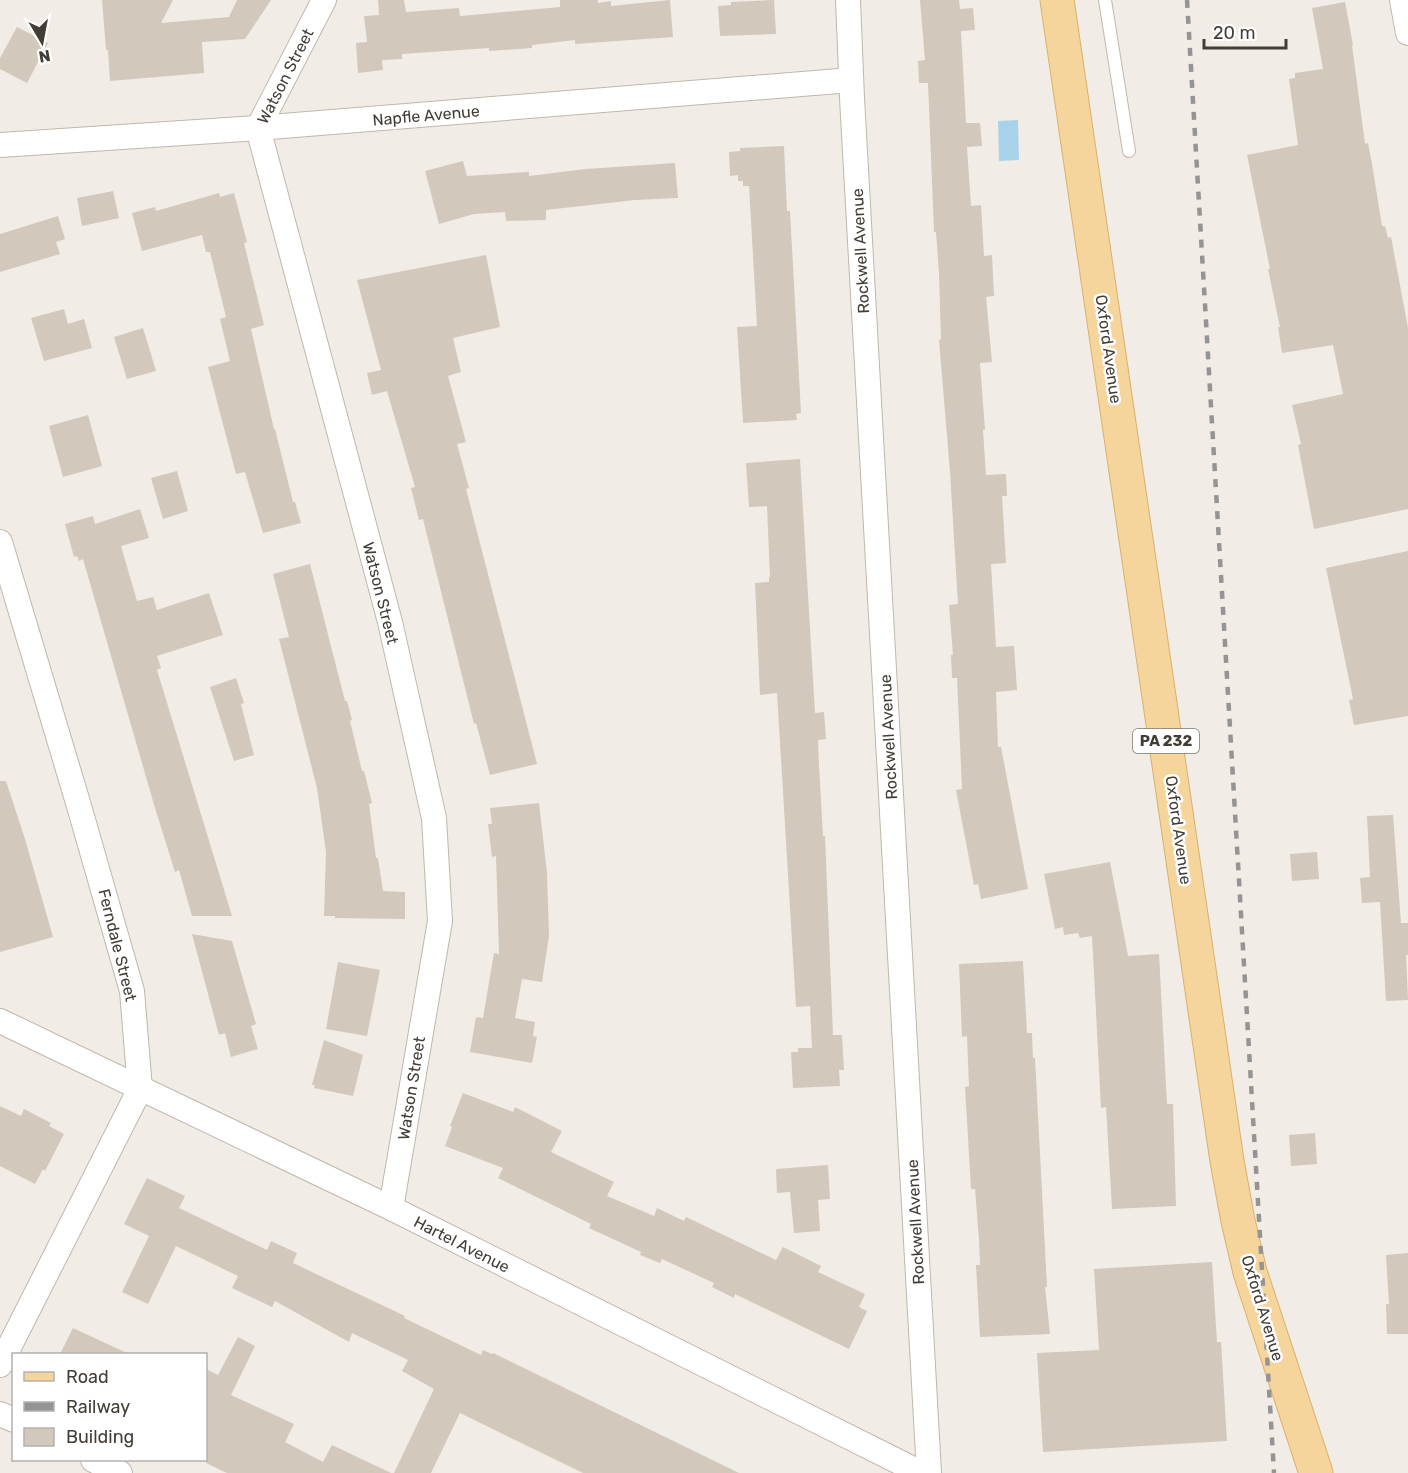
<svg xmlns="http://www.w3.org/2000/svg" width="1408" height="1473" viewBox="0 0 1408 1473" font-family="Rubik,sans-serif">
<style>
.water{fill:#a7d2e9}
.building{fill:#d2c8bc}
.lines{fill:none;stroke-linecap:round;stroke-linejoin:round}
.service-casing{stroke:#bfb7ac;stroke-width:14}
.minor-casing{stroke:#bfb7ac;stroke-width:26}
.primary-casing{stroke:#d8b16c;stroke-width:35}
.service{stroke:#fff;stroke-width:12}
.minor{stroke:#fff;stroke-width:24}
.primary{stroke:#f5d59b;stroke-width:33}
.rail{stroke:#949494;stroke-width:4.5;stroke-dasharray:8 8;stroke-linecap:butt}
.labels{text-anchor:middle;stroke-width:5;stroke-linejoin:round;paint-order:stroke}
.shield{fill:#fff;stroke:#7b7772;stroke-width:1.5}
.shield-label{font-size:15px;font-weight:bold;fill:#433d36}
.street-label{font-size:16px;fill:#433d36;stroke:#fff}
</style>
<rect width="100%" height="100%" fill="#f1ede6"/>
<path class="water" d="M 1018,120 L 1019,160 L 999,161 L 998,121 Z"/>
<g class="building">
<path d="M 102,0 L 173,0 L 161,23 L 229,17 L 237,0 L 271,0 L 245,39 L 202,42 L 204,73 L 110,81 L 108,50 L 106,50 Z"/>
<path d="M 378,0 L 404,0 L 406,12 L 459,8 L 460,16 L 560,7 L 560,0 L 598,0 L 598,3 L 611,1 L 611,6 L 670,0 L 673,37 L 575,44 L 575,40 L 532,45 L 532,48 L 489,51 L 489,48 L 402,54 L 402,59 L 382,60 L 383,70 L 358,73 L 356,43 L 367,42 L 364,16 L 379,15 Z"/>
<path d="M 774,0 L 776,34 L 720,36 L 718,6 L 731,5 L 731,2 Z"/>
<path d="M 920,0 L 959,0 L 960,9 L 973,8 L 975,30 L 961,31 L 966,123 L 980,123 L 982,146 L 967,147 L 971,206 L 981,205 L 984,256 L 992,255 L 994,296 L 986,297 L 992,362 L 980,363 L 985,430 L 983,430 L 986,475 L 1006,474 L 1007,496 L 1002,496 L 1006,563 L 991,564 L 996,647 L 1014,646 L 1017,690 L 996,692 L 998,747 L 1001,747 L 1028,889 L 981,899 L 978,884 L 974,885 L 956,790 L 962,789 L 957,678 L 952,678 L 951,655 L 953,655 L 949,605 L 958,604 L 950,472 L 939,340 L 941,339 L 939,273 L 936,232 L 934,232 L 928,83 L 919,83 L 918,61 L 925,60 Z"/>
<path d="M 1345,2 L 1353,45 L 1352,45 L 1365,144 L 1368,143 L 1372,164 L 1382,226 L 1385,226 L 1388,238 L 1391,237 L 1408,328 L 1408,509 L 1314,529 L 1298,445 L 1301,444 L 1292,405 L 1343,394 L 1333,345 L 1282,353 L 1278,327 L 1280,327 L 1268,269 L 1270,269 L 1247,155 L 1298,145 L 1289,79 L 1295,78 L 1295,73 L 1323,69 L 1312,8 Z"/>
<path d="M 17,27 L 48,43 L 27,83 L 0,69 L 0,58 Z"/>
<path d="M 784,146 L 787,211 L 790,211 L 801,413 L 796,414 L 797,420 L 743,423 L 737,327 L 757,326 L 752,238 L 749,186 L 743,186 L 743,181 L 738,181 L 738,175 L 730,176 L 729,152 L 740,151 L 740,148 Z"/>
<path d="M 463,161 L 467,176 L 529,172 L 529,176 L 586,169 L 675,163 L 678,198 L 635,200 L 546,210 L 546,220 L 506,221 L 505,212 L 474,214 L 439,224 L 425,171 Z"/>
<path d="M 113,191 L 119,218 L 82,226 L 77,198 Z"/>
<path d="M 219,193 L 220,197 L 234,193 L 247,242 L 244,243 L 264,325 L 251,329 L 274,429 L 275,429 L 293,502 L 295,502 L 301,523 L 263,533 L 245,472 L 236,474 L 208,367 L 230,361 L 220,319 L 226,317 L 210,252 L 206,252 L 202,235 L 142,251 L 132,213 L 155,207 L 156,211 Z"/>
<path d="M 58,216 L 65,239 L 56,242 L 60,254 L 0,272 L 0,234 Z"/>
<path d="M 486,255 L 500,327 L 453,338 L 461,372 L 448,376 L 466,442 L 457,444 L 469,488 L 466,489 L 537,764 L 490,775 L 476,723 L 474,724 L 423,519 L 419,520 L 411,488 L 415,487 L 387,391 L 372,395 L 367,373 L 381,370 L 357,280 Z"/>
<path d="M 64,309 L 68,324 L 84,319 L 92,348 L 44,361 L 31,318 Z"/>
<path d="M 143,328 L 156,371 L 127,379 L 114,337 Z"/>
<path d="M 88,415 L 102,466 L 63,477 L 49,426 Z"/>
<path d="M 800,459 L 815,713 L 824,712 L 826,739 L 818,740 L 819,765 L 823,836 L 825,836 L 833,1035 L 842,1035 L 844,1070 L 839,1070 L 840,1086 L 793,1088 L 791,1052 L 798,1052 L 798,1048 L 812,1048 L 810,1006 L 796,1007 L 777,693 L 760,695 L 755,583 L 769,582 L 769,577 L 770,577 L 767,506 L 749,507 L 746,463 Z"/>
<path d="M 177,471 L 188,511 L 163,519 L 151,478 Z"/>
<path d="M 140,509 L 149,538 L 121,546 L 137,601 L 153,597 L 157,610 L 209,593 L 223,635 L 157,656 L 161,668 L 157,670 L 232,916 L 192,916 L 179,870 L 175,872 L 155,808 L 83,559 L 79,561 L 77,556 L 74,557 L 65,524 L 93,516 L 95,524 Z"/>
<path d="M 1408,551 L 1408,716 L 1354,725 L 1349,700 L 1353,699 L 1326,568 Z"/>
<path d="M 310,564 L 345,701 L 347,701 L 352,720 L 350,721 L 362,771 L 364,771 L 372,803 L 369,804 L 376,858 L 378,858 L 383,891 L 405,892 L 405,919 L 335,918 L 335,916 L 324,916 L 326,852 L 317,788 L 279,639 L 289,637 L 273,574 Z"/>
<path d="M 236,678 L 244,703 L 241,704 L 254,755 L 234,761 L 210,687 Z"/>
<path d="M 0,781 L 6,781 L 25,839 L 53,937 L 0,952 Z"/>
<path d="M 539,803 L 547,873 L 549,936 L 542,982 L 522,979 L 515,1018 L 535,1022 L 533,1036 L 537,1037 L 532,1063 L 470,1052 L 476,1017 L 483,1018 L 494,953 L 499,954 L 496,856 L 492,857 L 488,824 L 492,824 L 490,808 Z"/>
<path d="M 1393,815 L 1401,923 L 1408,923 L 1408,955 L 1406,955 L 1408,1000 L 1386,1001 L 1380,902 L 1362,903 L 1360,878 L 1370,877 L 1367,816 Z"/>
<path d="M 1317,852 L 1319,879 L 1292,881 L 1290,854 Z"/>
<path d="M 1110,862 L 1128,956 L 1159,954 L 1167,1104 L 1173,1104 L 1176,1206 L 1112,1209 L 1106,1107 L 1101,1108 L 1092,936 L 1080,938 L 1078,933 L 1064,935 L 1063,927 L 1055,929 L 1044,874 Z"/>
<path d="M 192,934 L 232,941 L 256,1024 L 251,1026 L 258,1049 L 231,1057 L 225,1033 L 219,1035 Z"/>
<path d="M 1023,961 L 1027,1033 L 1032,1033 L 1033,1058 L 1035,1058 L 1047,1287 L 1045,1287 L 1050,1334 L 980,1337 L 976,1265 L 980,1265 L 979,1240 L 975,1189 L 971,1189 L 965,1087 L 969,1086 L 968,1062 L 967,1036 L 962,1037 L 959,964 Z"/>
<path d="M 338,962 L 380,970 L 367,1036 L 326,1029 Z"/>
<path d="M 324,1040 L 363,1055 L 353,1096 L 314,1088 L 315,1085 L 312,1085 Z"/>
<path d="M 463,1093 L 513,1112 L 515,1107 L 562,1131 L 551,1152 L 614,1182 L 607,1196 L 654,1216 L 657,1208 L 684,1221 L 686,1217 L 776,1260 L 783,1247 L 821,1266 L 818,1272 L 865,1294 L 859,1307 L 867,1311 L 849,1349 L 735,1294 L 734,1298 L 712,1287 L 714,1283 L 662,1259 L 660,1263 L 640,1255 L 641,1252 L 589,1228 L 591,1224 L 498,1178 L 503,1168 L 445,1146 L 452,1127 L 450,1126 Z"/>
<path d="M 0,1106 L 21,1116 L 24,1109 L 51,1123 L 49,1126 L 64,1134 L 45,1171 L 43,1169 L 35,1184 L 0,1166 Z"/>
<path d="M 1315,1133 L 1317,1164 L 1291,1166 L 1289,1135 Z"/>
<path d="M 828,1165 L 830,1199 L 818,1200 L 820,1231 L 794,1233 L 790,1192 L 777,1193 L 776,1169 Z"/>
<path d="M 147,1178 L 185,1196 L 179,1208 L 267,1250 L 271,1241 L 297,1253 L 293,1263 L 405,1316 L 404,1318 L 481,1355 L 483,1350 L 492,1354 L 493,1353 L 739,1473 L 583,1473 L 460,1413 L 431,1473 L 394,1473 L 434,1389 L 402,1371 L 408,1360 L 352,1333 L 349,1342 L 275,1301 L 272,1307 L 232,1288 L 238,1276 L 176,1246 L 148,1304 L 122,1292 L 149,1236 L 124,1224 Z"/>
<path d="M 1408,1253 L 1408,1334 L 1387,1334 L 1386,1304 L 1389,1304 L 1386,1255 Z"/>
<path d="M 1212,1262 L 1217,1342 L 1221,1342 L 1227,1441 L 1043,1452 L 1037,1353 L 1099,1350 L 1094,1269 Z"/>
<path d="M 73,1328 L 129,1354 L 60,1354 Z"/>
<path d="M 238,1337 L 255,1346 L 231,1395 L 294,1424 L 285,1442 L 323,1462 L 332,1445 L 391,1473 L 227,1473 L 206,1463 L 206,1369 L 218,1375 Z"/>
</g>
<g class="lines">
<g class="service-casing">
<path id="service" d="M 1105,0 L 1129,151"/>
</g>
<g class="minor-casing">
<g id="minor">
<path d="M 324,0 L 258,128 L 390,622 L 434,818 L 440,921 L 391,1208"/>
<path d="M 848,0 L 852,98 L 929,1473"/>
<path d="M 1402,0 L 1408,33"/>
<path d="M 0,145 L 258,128 L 851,80"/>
<path d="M 0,542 L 79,806 L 132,991 L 140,1089 L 0,1365"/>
<path d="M 0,1021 L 391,1208 L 921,1473"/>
<path d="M 0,1414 L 14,1420"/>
<path d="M 93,1460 L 120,1473"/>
</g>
</g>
<g class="primary-casing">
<path id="primary" d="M 1057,0 L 1227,1161 L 1238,1221 L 1250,1272 L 1316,1473"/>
</g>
<use href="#service" class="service"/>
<use href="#minor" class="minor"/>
<use href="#primary" class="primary"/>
<path class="rail" d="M 1187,0 L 1274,1473"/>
</g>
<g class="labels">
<rect class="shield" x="1133" y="729" width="66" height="24" rx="4.5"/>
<g class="shield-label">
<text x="1166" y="746">PA 232</text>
</g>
<g class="street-label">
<text transform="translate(285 76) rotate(-63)" y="6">Watson Street</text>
<text transform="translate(426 115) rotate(-5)" y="6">Napfle Avenue</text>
<text transform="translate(860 251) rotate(-93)" y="6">Rockwell Avenue</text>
<text transform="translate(1109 349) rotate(82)" y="6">Oxford Avenue</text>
<text transform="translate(381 593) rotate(76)" y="6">Watson Street</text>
<text transform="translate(888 737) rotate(-93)" y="6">Rockwell Avenue</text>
<text transform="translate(1179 830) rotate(82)" y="6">Oxford Avenue</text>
<text transform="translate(118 945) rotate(76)" y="6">Ferndale Street</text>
<text transform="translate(411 1088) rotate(-81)" y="6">Watson Street</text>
<text transform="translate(915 1222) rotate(-93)" y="6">Rockwell Avenue</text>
<text transform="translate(462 1244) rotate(27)" y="6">Hartel Avenue</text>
<text transform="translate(1263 1308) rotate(73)" y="6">Oxford Avenue</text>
</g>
</g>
<rect x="12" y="1353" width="195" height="108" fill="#ffffff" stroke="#b4b1af" stroke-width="1.5"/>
<rect x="24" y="1372" width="30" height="9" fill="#f5d59b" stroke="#b4b1af" stroke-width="1.5"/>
<text x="66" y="1383" font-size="18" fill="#433d36">Road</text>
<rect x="24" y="1402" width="30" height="9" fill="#949494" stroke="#b4b1af" stroke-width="1.5"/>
<text x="66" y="1413" font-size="18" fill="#433d36">Railway</text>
<rect x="24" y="1428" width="30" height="18" fill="#d2c8bc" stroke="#b4b1af" stroke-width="1.5"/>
<text x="66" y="1443" font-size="18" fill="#433d36">Building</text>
<g transform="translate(42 42) rotate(170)" stroke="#ffffff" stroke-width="4.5" paint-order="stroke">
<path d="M0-4.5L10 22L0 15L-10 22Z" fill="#433d36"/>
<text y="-9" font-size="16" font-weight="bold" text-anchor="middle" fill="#433d36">N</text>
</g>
<path d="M1204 39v9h82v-9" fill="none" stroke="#433d36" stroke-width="3"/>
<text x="1213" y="39" font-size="18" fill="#433d36" stroke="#ffffff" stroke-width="4.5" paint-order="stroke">20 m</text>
</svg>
